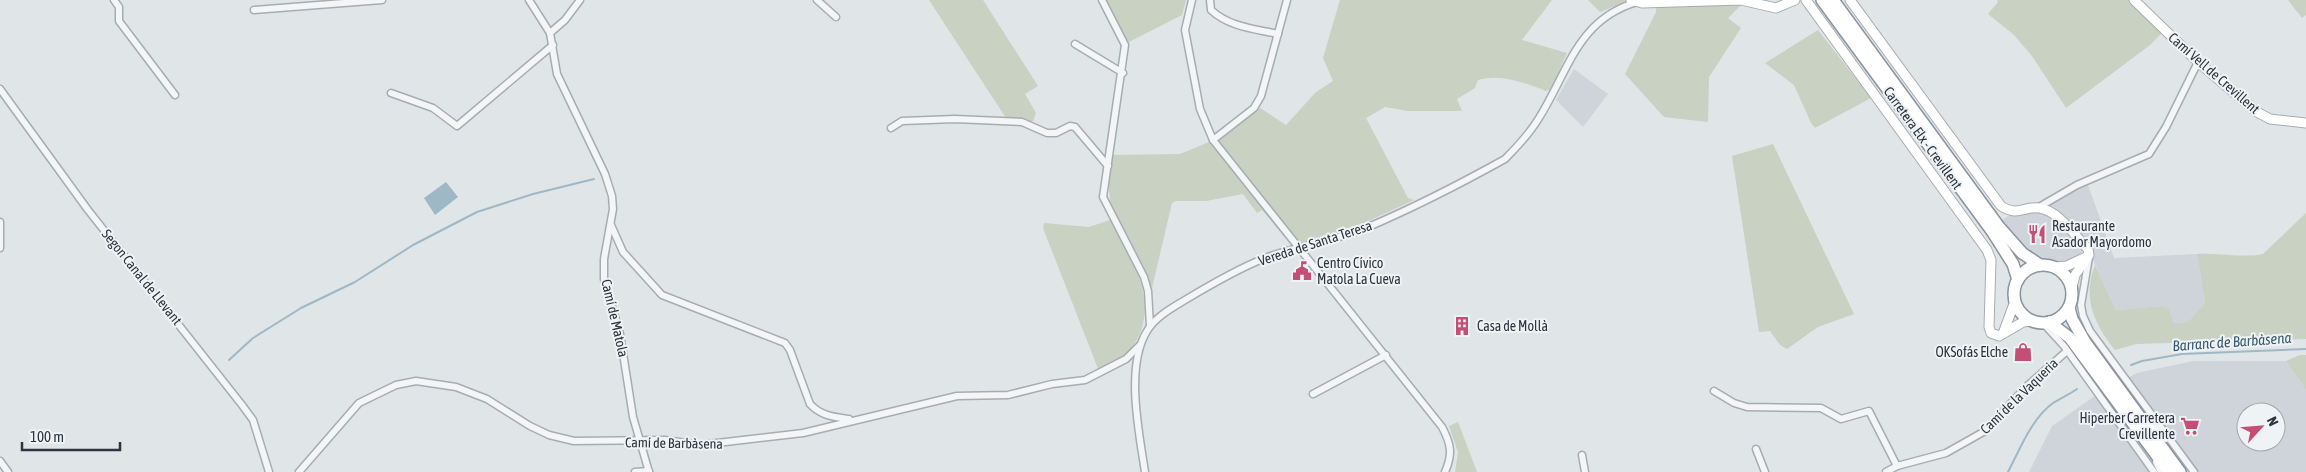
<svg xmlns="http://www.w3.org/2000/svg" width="2306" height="472" viewBox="0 0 2306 472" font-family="'Asap Condensed',sans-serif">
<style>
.built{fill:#ced4da;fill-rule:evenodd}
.green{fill:#c8d1c2}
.water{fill:#9eb8c6}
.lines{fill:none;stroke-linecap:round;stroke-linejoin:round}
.stream{stroke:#9eb8c6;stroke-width:2}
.street-casing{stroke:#a6adb2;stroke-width:9}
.secondary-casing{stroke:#a6adb2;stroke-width:11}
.highway-casing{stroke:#89949e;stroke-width:14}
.street{stroke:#f3f5f7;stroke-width:6}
.secondary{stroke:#fff;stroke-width:9}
.highway{stroke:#fff;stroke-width:11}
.labels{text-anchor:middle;stroke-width:4;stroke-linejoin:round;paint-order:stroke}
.street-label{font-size:14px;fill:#2a353e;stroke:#f0f3f6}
.poi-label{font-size:14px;fill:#2a353e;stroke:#f0f3f6;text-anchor:start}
.water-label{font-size:15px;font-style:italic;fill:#375a6f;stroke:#f0f3f6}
</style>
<rect width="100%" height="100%" fill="#e0e5e8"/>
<g class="built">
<path d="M 1574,69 L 1608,94 L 1583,127 L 1556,100 Z"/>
<path d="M 2088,185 L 2114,258 L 2197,254 L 2205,303 L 2188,322 L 2172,323 L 2169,309 L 2162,306 L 2116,310 L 2093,260 L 2091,249 L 2087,245 L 2074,262 L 2060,263 L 2034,258 L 2022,249 L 2001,221 L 2008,216 L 2043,212 L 2059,197 Z"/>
<path d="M 2193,361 L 2286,361 L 2306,390 L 2306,472 L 2029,472 L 2052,426 L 2092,398 L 2137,373 ZM 2246,412 L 2276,412 L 2276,442 L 2246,442 Z"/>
</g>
<g class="green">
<path d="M 929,0 L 983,0 L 1038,86 L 1025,94 L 1036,113 L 1033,121 L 1029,123 L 1006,118 Z"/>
<path d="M 1102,0 L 1186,0 L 1182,15 L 1127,43 Z"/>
<path d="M 1340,0 L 1552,0 L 1522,40 L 1567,53 L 1551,89 L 1546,91 C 1524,83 1502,73 1478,80 L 1475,88 L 1457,99 L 1462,111 L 1408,111 L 1385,107 L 1366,118 L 1408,198 L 1414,200 L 1351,229 L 1291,245 L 1262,210 L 1257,213 L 1243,194 L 1206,201 L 1176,201 L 1172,203 L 1152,288 L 1143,265 L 1111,205 L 1108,183 L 1113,155 L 1180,154 L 1207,143 L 1260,108 L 1286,125 L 1316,92 L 1333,81 L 1323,58 Z"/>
<path d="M 1588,0 L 1625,0 L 1628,1 L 1600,12 Z"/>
<path d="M 1997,0 L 2140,0 L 2163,32 L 2150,45 L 2066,108 L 2032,56 L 2014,35 L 1988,14 L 1998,2 Z"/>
<path d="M 2288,0 L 2306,0 L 2306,15 L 2302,18 Z"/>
<path d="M 1740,2 L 1741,5 L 1728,18 L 1741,28 L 1709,77 L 1708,122 L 1664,117 L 1625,74 L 1656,12 L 1656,5 Z"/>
<path d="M 1818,30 L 1871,98 L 1815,128 L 1811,123 L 1794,85 L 1765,63 Z"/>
<path d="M 1773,144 L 1854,314 L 1818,327 L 1787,349 L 1780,345 L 1770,331 L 1759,332 L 1732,156 Z"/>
<path d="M 2306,213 L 2306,339 L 2136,344 L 2115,350 C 2094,324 2082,298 2095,265 L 2116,310 L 2162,306 L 2169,309 L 2173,323 L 2188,322 L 2205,303 L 2197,254 C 2214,253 2251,258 2263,254 Z"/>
<path d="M 1110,220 C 1132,259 1163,306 1131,349 C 1124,358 1109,365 1099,371 L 1043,228 L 1044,223 L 1089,227 Z"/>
<path d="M 2300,355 L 2306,355 L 2306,390 L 2286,361 Z"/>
<path d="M 1458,422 L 1477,472 L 1455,472 L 1458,452 L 1449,426 Z"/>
</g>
<path class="water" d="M 446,182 L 458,197 L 435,215 L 424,198 Z"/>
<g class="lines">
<g class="stream">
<path d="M 229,360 L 253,338 L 301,308 L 355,282 L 413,245 L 477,212 L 533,194 L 594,179"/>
<path d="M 2131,365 L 2142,361 L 2182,354 L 2306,349"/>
<path d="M 2008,472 C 2020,449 2032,418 2053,403 C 2061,398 2070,394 2077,389"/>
</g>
<g class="street-casing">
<g id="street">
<path d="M 114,0 L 119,7 L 119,21 L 175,95"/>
<path d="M 529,0 L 550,33 L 557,74 L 605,174 L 612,196 L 613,209 L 604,259 L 604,279 L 620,334 L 633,417 L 649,472"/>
<path d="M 817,0 L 836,17"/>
<path d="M 1102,0 L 1125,45 L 1103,197 L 1144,277 L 1148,291 L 1150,326"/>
<path d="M 1192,0 L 1185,30 L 1200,109 L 1213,140 L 1442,427 C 1451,444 1453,454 1445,472"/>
<path d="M 1210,0 L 1211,10 C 1229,27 1255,29 1278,34"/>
<path d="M 254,10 L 382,0"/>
<path d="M 550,33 L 565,20 L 580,0"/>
<path d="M 1075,44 L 1123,73"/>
<path d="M 0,89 L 88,210 L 242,405 L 253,420 L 269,472"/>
<path d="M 391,93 L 433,108 L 457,126 L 553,45"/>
<path d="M 891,128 L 902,121 L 955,119 L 1022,122 L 1047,133 L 1056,133 L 1070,126 L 1075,127 L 1108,166"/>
<path d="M 1213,140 L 1254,108 L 1261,96 L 1287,0"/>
<path d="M 2039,207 L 2077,185 L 2149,154 L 2166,127 L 2198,62"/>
<path d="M 0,222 L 0,248"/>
<path d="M 611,225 L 623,252 L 662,295 L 785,343 L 790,350 L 810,404 C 821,416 834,417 849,419"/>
<path d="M 2089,257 L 2081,305 L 2083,316 L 2090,331 L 2194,472"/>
<path d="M 2043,323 L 2064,346 L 2154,472"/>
<path d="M 1714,391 L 1734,403 L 1747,407 L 1821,408 L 1841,419 L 1869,411 L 1897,466"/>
<path d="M 1313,394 L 1386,355"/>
<path d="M 2150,423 L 2166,439"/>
<path d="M 1756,449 L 1765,472"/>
<path d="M 1582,455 L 1585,472"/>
<path d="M 0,461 L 8,472"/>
<path d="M 2156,462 L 2161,472"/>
<path d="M 299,472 L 359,403 L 396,385 L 416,381 L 456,387 L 487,399 L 530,426 L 549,435 L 574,441 L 665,440 L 700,445 L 803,433 L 957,396 L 1008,395 L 1052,384 L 1085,380 L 1126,359 L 1140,345"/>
<path d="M 635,472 L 649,471"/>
<path d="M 1145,472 C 1139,432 1125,367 1147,331 C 1155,317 1172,308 1185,300 C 1210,285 1237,269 1265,258 C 1298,246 1333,241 1366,228 C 1413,208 1460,184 1505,159 C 1518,146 1530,133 1539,118 C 1569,70 1577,20 1637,2"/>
<path d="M 1886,472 L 1897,466 L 1946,453 L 1985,431 L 2025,388 L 2067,351"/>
</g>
</g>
<g class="secondary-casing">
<g id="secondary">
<path d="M 1631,0 L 1642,3 L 1741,0 L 1776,8 L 1795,0"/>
<path d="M 1806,0 L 1987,250 L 1991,260 L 1989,327 L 1991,333 L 1999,336 L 2023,322 L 2034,321"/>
<path d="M 1850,0 L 2001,206 C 2018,217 2024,206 2039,208 C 2058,210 2075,236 2088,249 L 2089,255 L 2075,275 L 2072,288"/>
<path d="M 2134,0 L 2198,62 L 2257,112 L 2270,119 L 2306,123"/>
<path d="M 2055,267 L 2067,266 L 2086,257"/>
<path d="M 2004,331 L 2015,301"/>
</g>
</g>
<g class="highway-casing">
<g id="highway">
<path d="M 1822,0 L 1992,231 L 2013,264 L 2018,280"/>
<path d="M 1833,0 L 1999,227 L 2022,253 L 2040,265"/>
<circle cx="2043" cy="294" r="29"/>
<path d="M 2069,308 L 2072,319 L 2085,342 L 2180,472"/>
<path d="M 2049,322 L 2070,338 L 2169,472"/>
</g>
</g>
<use href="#street" class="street"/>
<use href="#secondary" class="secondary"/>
<use href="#highway" class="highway"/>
</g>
<defs>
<g id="restaurant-bare" transform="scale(1.5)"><path d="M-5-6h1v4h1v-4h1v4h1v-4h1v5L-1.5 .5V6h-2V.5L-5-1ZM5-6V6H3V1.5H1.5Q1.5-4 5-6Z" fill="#c44e74" stroke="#f0f3f6" stroke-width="2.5" paint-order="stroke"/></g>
<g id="civic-bare" transform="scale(1.5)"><path d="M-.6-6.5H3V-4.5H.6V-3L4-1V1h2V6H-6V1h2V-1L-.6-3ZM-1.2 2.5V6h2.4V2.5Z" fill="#c44e74" stroke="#f0f3f6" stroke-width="2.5" paint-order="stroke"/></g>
<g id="building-bare" transform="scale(1.5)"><path d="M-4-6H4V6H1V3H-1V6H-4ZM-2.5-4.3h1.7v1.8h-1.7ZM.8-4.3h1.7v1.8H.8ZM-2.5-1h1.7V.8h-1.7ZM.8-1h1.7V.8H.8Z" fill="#c44e74" stroke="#f0f3f6" stroke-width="2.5" paint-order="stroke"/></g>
<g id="shop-bare" transform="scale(1.5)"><path d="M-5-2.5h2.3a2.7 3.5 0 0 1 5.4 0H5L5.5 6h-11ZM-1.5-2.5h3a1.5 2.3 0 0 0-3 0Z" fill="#c44e74" stroke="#f0f3f6" stroke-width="2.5" paint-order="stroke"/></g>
<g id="supermarket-bare" transform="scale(1.5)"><path d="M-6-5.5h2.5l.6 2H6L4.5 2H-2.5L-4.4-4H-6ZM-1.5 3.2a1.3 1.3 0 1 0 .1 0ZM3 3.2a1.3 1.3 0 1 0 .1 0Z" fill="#c44e74" stroke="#f0f3f6" stroke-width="2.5" paint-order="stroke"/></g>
</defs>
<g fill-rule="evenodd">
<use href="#restaurant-bare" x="2037" y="234"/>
<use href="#civic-bare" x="1302" y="271"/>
<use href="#building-bare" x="1462" y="326"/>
<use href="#shop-bare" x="2023" y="352"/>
<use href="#supermarket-bare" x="2190" y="426"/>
</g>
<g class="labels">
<g class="street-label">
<text transform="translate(2214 73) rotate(41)" y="5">Camí Vell de Crevillent</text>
<text transform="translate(1923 138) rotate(54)" y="5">Carretera Elx - Crevillent</text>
<text transform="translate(1315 243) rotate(-18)" y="5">Vereda de Santa Teresa</text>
<text transform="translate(142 277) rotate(51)" y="5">Segon Canal de Llevant</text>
<text transform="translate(615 318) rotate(77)" y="5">Camí de Matola</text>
<text transform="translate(2019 396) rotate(-44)" y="5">Camí de la Vaqueria</text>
<text transform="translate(674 443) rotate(1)" y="5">Camí de Barbàsena</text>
</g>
<g class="poi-label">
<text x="2052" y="231">Restaurante<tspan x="2052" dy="16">Asador Mayordomo</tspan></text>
<text x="1317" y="268">Centro Cívico<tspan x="1317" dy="16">Matola La Cueva</tspan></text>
<text x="1477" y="331">Casa de Mollà</text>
<text x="2008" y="357" text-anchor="end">OKSofás Elche</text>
<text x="2175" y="423" text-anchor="end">Hiperber Carretera<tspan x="2175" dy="16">Crevillente</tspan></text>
</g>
<g class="water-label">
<text transform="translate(2232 342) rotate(-4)" y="5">Barranc de Barbàsena</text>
</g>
</g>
<g transform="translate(2261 427) rotate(64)"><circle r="24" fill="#f0f3f6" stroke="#a1a7ac"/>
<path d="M0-4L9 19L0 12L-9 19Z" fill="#c44e74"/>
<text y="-8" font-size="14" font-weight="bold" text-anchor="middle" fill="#2a353e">N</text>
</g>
<path d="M22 442v8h98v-8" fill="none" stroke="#2a353e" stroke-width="2.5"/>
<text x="30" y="442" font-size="15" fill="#2a353e" stroke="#f0f3f6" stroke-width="4" paint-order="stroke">100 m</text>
</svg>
